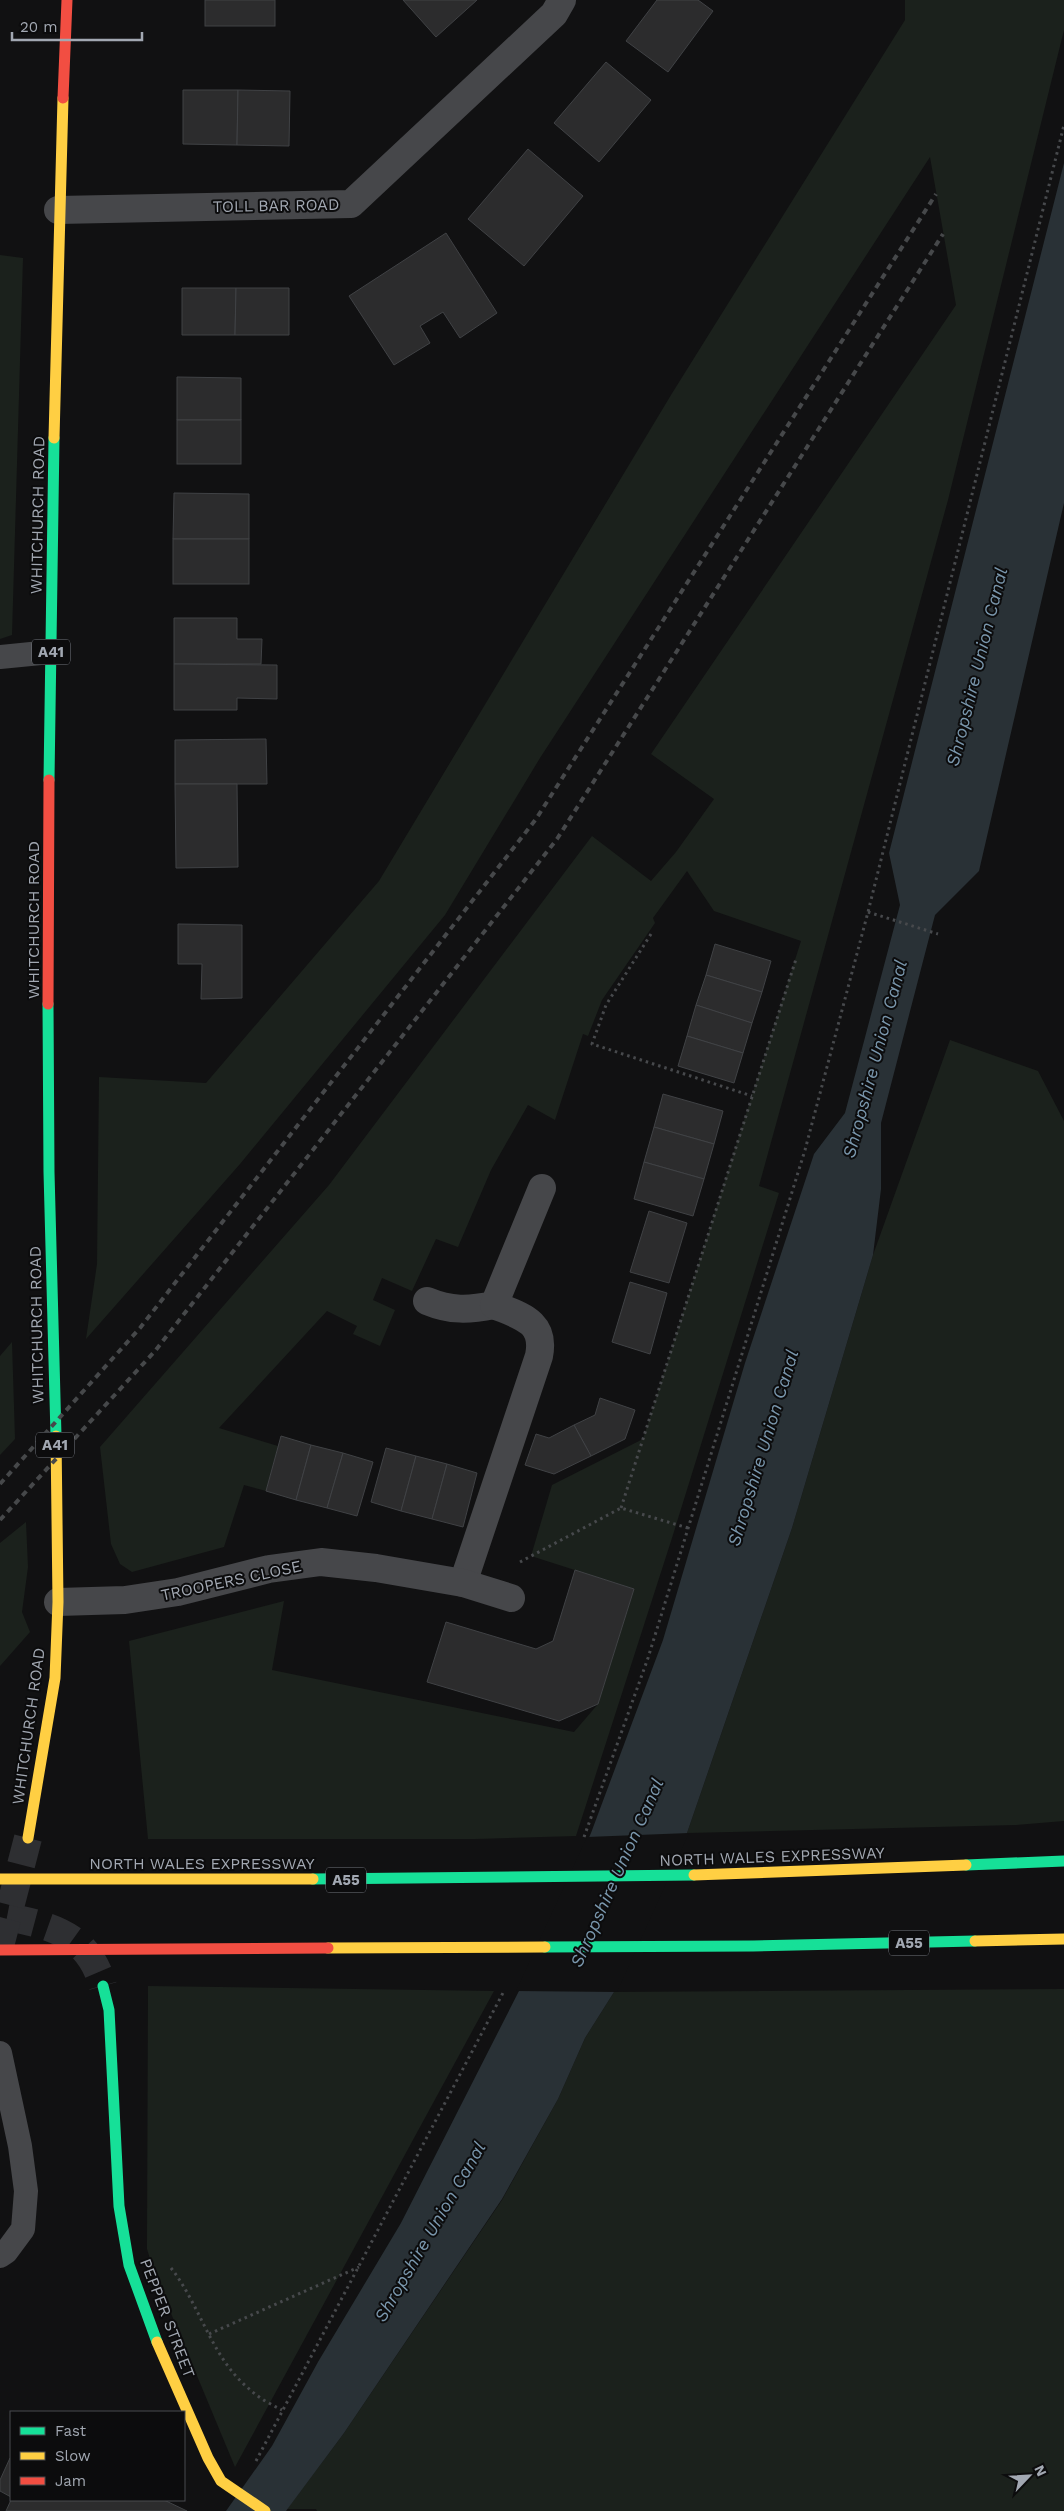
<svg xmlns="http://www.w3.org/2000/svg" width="1064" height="2511" viewBox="0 0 1064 2511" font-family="'Work Sans',sans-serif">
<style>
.green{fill:#1b211c}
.water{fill:#293136}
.pier{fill:#111112}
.building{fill:#2c2c2d;stroke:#404245}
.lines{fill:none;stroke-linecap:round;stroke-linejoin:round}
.secondary-tunnel{stroke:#2e2f32;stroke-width:28;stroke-dasharray:28 14;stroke-linecap:butt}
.highway-tunnel{stroke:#2e2f32;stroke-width:28;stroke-dasharray:28 14;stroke-linecap:butt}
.path{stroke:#47494c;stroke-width:3;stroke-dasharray:2.5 4;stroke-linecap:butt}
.lane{stroke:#46474a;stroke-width:24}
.street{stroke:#46474a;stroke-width:28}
.fast{stroke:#16e098;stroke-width:11}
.slow{stroke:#ffcf43;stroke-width:11}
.jam{stroke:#f24e42;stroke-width:11}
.rail{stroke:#46484a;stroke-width:4;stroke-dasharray:6 5;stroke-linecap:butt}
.labels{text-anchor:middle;stroke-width:4;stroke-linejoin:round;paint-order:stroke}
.shield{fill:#0c0c0d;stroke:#757980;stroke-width:1}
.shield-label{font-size:15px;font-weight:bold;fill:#a2a8b2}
.street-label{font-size:16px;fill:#a2a8b2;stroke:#0c0c0d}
.water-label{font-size:18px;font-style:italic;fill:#7a97ad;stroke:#0c0c0d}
</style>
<rect width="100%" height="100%" fill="#111112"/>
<g class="green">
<path d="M 905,0 L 1064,0 L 1064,30 L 948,500 L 759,1186 L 779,1193 L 672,1538 L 576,1836 L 475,1839 L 148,1839 L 129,1641 L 284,1601 L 272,1670 L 574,1732 L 598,1704 L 634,1589 L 531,1556 L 552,1485 L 643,1439 L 801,941 L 714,911 L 687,871 L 653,918 L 655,923 L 602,1000 L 588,1036 L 583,1034 L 555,1120 L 528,1105 L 491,1170 L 458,1247 L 436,1239 L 412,1291 L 382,1278 L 373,1300 L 395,1310 L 380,1346 L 353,1334 L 357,1326 L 327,1311 L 219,1428 L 278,1446 L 266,1491 L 244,1485 L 224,1547 L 132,1572 L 120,1564 L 111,1544 L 100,1447 L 329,1185 L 592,836 L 651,881 L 676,852 L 714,799 L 651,754 L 956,305 L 930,157 L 540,758 L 445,915 L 240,1164 L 86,1339 L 97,1264 L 99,1077 L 206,1083 L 379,881 L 671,395 L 905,20 Z"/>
<path d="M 0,255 L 23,258 L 12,635 L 0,639 Z"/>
<path d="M 950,1040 L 1038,1071 L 1064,1121 L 1064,1821 L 1016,1825 L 687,1833 L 792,1528 L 873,1255 Z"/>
<path d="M 12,1342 L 15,1439 L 0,1455 L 0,1356 Z"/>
<path d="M 26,1522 L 28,1567 L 22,1612 L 30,1632 L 0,1666 L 0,1543 Z"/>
<path d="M 148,1986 L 494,1991 L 235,2467 L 155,2275 L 147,2249 Z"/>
<path d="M 1064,1989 L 1064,2511 L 317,2511 L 316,2509 L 287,2509 L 344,2433 L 502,2200 L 558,2099 L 585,2038 L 614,1992 Z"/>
</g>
<path class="water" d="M 1064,163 L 1064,503 L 979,871 L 935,915 L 881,1123 L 881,1189 L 873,1255 L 792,1528 L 687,1833 L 614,1992 L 585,2038 L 558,2099 L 502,2199 L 344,2433 L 286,2511 L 226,2511 L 272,2446 L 318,2362 L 401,2223 L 520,1989 L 591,1833 L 663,1640 L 745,1363 L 814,1154 L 845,1113 L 900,905 L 889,853 Z"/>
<path class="pier" d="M 689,1833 L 617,1992 L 516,1991 L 587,1837 Z"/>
<g class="building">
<rect x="205" y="0" width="70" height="26"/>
<path d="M 403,0 L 477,0 L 436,37 Z"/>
<path d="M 657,0 L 698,0 L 713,11 L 668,72 L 626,41 Z"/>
<path d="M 606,62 L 651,100 L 599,162 L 554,123 Z"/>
<path d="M 183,90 L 238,90 L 237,145 L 183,144 Z"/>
<path d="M 238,90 L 290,91 L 289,146 L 237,145 Z"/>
<path d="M 528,149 L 583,196 L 524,266 L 468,219 Z"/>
<path d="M 446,233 L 497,313 L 460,338 L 443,312 L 420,326 L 430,343 L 394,365 L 349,296 Z"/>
<path d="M 182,288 L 236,288 L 235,335 L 182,335 Z"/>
<path d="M 236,288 L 289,288 L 289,335 L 235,335 Z"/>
<path d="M 177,377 L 241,378 L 241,420 L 177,420 Z"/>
<rect x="177" y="420" width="64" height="44"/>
<path d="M 174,493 L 249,494 L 249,539 L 173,539 Z"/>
<rect x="173" y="539" width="76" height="45"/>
<path d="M 174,618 L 237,618 L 237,639 L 262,639 L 261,664 L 174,664 Z"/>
<path d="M 174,664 L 277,665 L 277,699 L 237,698 L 237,710 L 174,710 Z"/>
<path d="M 266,739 L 267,784 L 175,784 L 175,740 Z"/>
<path d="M 175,784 L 237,784 L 238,867 L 176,868 Z"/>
<path d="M 178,924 L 242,925 L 242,998 L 201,999 L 202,964 L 178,964 Z"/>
<path d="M 715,944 L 771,961 L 762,992 L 706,975 Z"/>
<path d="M 706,975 L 762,992 L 752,1023 L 696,1005 Z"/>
<path d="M 696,1005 L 752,1023 L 743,1053 L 687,1036 Z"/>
<path d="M 687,1036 L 743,1053 L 734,1083 L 678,1066 Z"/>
<path d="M 663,1094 L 723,1111 L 714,1144 L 654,1127 Z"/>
<path d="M 654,1127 L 714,1144 L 704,1179 L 644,1162 Z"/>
<path d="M 644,1162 L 704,1179 L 693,1216 L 634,1199 Z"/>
<path d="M 649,1211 L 687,1223 L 669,1283 L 630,1272 Z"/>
<path d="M 630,1282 L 667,1293 L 650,1354 L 612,1342 Z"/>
<path d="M 600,1398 L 635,1410 L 625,1439 L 591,1456 L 574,1425 L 595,1415 Z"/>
<path d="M 574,1425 L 591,1456 L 554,1474 L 525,1465 L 536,1434 L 549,1438 Z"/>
<path d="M 281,1436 L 311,1445 L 296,1500 L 266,1491 Z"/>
<path d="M 311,1445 L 343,1453 L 327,1508 L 296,1500 Z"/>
<path d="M 386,1448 L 416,1456 L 401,1511 L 371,1502 Z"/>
<path d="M 343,1453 L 373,1462 L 357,1516 L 327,1508 Z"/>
<path d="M 416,1456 L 447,1464 L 432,1519 L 401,1511 Z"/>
<path d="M 447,1464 L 477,1473 L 463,1527 L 432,1519 Z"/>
<path d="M 575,1570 L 634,1589 L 598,1704 L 559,1721 L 427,1682 L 446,1622 L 536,1649 L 553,1641 Z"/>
<path d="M 10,2458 L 11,2459 L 11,2497 L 0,2491 L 0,2480 Z"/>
<path d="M 11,2500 L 164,2500 L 187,2511 L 6,2511 Z"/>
</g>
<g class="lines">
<path class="secondary-tunnel" d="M 7,1917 C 54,1926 89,1936 103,1986"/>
<path class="highway-tunnel" d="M 0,1946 L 28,1838"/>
<g class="path">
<path d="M 868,912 L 938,934"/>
<path d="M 651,934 L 606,1005 L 592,1044 L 752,1096"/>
<path d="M 621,1508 L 796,959"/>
<path d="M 520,1562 L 621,1508 L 688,1528"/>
<path d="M 584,1837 L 648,1658 L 805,1150 L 868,912 L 1064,125"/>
<path d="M 171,2268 C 200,2305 211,2356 247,2387 C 257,2397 270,2404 282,2410"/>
<path d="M 209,2334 L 359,2267"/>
<path d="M 256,2461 L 504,1991"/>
</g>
<g class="lane">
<path d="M 0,657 L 51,652"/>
<path d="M 0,2053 L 20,2146 L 26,2191 L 23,2229 L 6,2252 L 0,2256"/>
</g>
<g class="street">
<path d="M 58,210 L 351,204 L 554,14 L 562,0"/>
<path d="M 427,1301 C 451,1311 469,1310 494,1305"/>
<path d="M 463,1583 L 539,1356 C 546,1321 520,1316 494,1305 L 542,1188"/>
<path d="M 58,1602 L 125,1600 L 178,1592 L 269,1569 L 321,1562 L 376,1568 L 463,1583 L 511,1598"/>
</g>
<g class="fast">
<path d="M 49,780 L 54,438"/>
<path d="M 48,1004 L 49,1172 L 56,1436"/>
<path d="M 966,1865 L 1064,1861"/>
<path d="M 313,1879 L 694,1875"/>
<path d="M 545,1947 L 753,1946 L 975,1941"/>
<path d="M 103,1986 L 109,2010 L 119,2206 L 129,2265 L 157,2342"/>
</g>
<g class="slow">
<path d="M 54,438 L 63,98"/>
<path d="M 28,1838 L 55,1678 L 58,1602 L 56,1436"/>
<path d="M 694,1875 L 966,1865"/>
<path d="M 0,1879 L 313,1879"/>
<path d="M 975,1941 L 1064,1939"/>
<path d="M 328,1948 L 545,1947"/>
<path d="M 157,2342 L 208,2458 L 221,2481 L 265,2511"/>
</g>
<g class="jam">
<path d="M 63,98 L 67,0"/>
<path d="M 48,1004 L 49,780"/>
<path d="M 0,1950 L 328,1948"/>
</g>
<g class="rail">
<path d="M 0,1484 L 140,1328 L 536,819 L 936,194"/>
<path d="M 0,1520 L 155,1351 L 557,839 L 943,234"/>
</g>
</g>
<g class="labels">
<g class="shield">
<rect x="32" y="639.5" width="38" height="25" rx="4"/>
<rect x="36" y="1432.5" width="38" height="25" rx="4"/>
<rect x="326" y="1867.5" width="40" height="25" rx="4"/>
<rect x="889" y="1930.5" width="40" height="25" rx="4"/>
</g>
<g class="shield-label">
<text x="51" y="657">A41</text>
<text x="55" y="1450">A41</text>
<text x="346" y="1885">A55</text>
<text x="909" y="1948">A55</text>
</g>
<g class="street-label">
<text transform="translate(276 205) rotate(-1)" y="6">TOLL BAR ROAD</text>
<text transform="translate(37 515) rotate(-89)" y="6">WHITCHURCH ROAD</text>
<text transform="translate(33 920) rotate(-90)" y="6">WHITCHURCH ROAD</text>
<text transform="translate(36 1325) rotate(-91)" y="6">WHITCHURCH ROAD</text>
<text transform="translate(231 1580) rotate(-12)" y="6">TROOPERS CLOSE</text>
<text transform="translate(28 1726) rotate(-82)" y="6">WHITCHURCH ROAD</text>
<text transform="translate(772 1856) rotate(-2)" y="6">NORTH WALES EXPRESSWAY</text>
<text x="202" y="1869">NORTH WALES EXPRESSWAY</text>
<text transform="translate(168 2318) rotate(69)" y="6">PEPPER STREET</text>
</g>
<g class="water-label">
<text transform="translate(977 667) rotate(-76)" y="6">Shropshire Union Canal</text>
<text transform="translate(875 1059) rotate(-75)" y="6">Shropshire Union Canal</text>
<text transform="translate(763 1448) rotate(-73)" y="6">Shropshire Union Canal</text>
<text transform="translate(617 1873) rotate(-66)" y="6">Shropshire Union Canal</text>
<text transform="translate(430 2232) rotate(-60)" y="6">Shropshire Union Canal</text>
</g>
</g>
<rect x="10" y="2411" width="175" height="90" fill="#0c0c0d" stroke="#484a4f"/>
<rect x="20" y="2427" width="25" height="8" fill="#16e098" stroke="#484a4f"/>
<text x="55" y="2436" font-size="15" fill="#a2a8b2">Fast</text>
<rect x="20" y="2452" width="25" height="8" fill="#ffcf43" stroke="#484a4f"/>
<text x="55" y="2461" font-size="15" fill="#a2a8b2">Slow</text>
<rect x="20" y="2477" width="25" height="8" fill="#f24e42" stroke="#484a4f"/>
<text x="55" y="2486" font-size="15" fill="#a2a8b2">Jam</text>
<g transform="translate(1029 2476) rotate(65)" stroke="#0c0c0d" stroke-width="4" paint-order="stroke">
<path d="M0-4L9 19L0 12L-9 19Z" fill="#a2a8b2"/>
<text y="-8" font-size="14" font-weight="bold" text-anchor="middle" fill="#a2a8b2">N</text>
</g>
<path d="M12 32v8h130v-8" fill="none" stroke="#a2a8b2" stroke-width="2.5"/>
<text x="20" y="32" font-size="15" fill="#a2a8b2" stroke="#0c0c0d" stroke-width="4" paint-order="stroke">20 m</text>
</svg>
